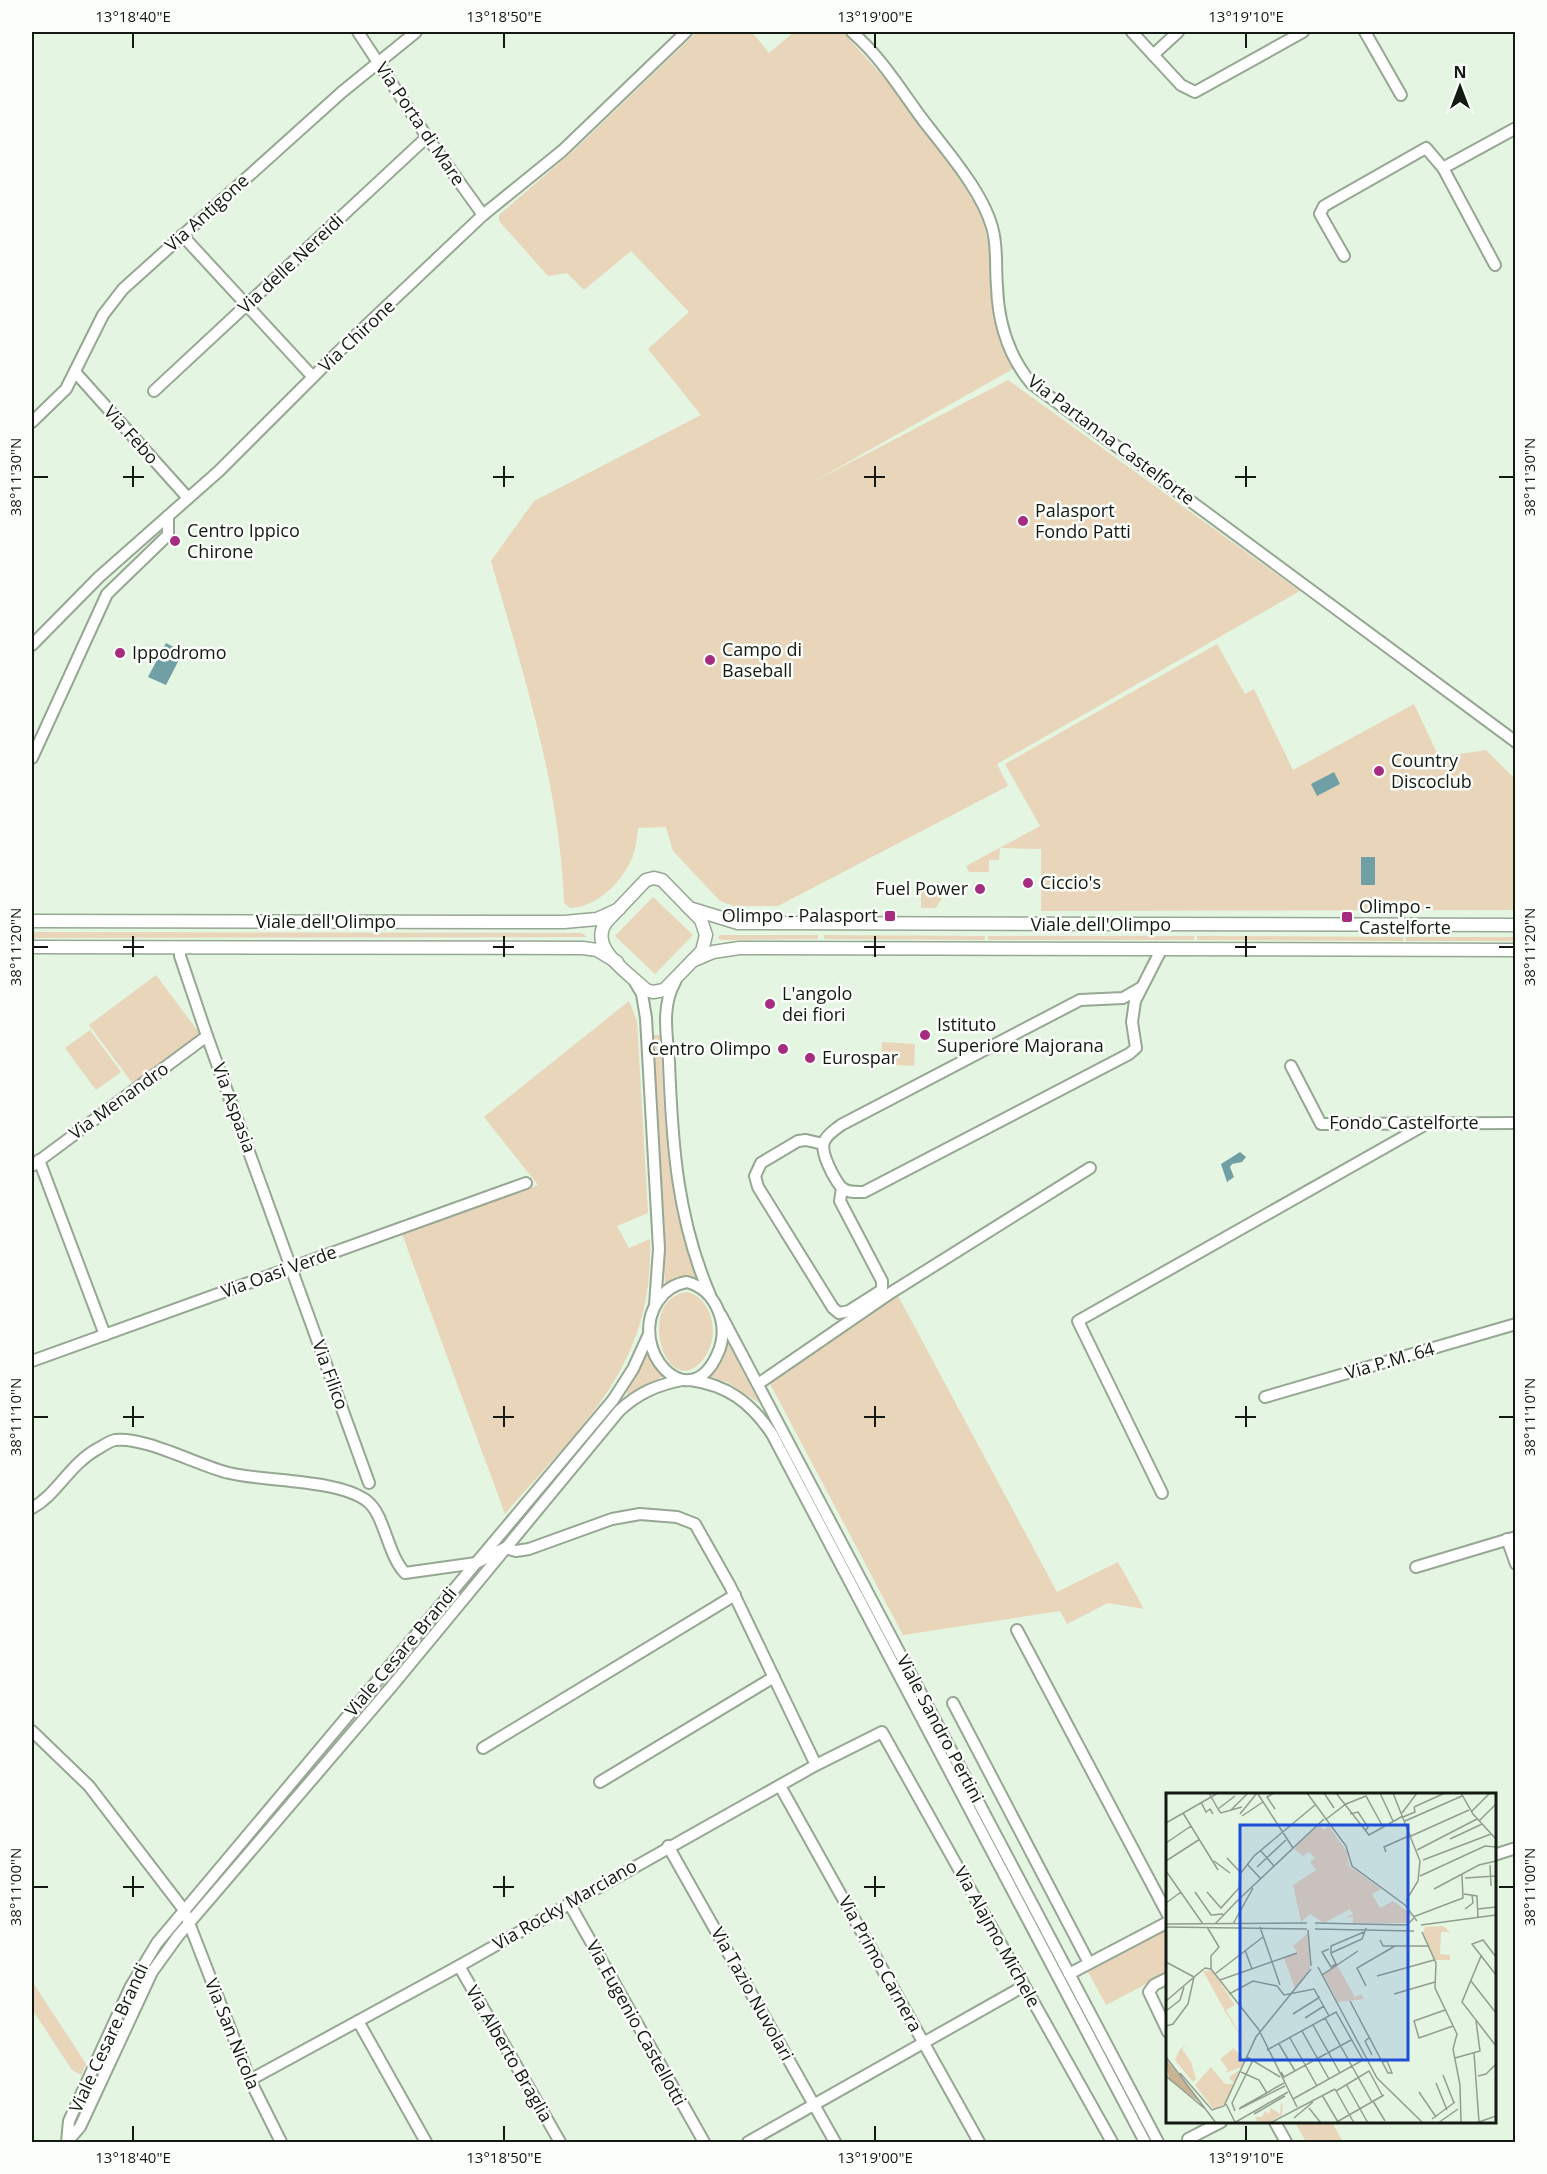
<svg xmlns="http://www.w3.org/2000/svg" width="1547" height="2174" viewBox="0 0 1547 2174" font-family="'Open Sans',sans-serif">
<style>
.green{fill:#e8d5ba}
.water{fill:#70a0a6}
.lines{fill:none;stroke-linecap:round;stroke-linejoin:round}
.minor-casing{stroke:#96a793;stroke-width:14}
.tertiary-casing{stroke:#96a793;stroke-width:15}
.minor{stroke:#fff;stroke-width:10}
.tertiary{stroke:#fff;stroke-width:12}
.ticks{fill:none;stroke:#141a13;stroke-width:2}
.poi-dot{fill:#a52c81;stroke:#fbfefa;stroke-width:2}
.labels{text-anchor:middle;stroke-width:5;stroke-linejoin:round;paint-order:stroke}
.street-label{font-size:18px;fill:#141a13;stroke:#fbfefa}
.poi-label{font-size:18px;fill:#141a13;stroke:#fbfefa;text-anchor:start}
.inset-road{fill:none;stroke:#919e8f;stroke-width:1.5}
.view{fill:#1d4ed8;fill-opacity:0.15;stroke:#1d4ed8;stroke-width:3}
.inset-edge{fill:none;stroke:#141a13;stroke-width:3}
.neatline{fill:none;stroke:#141a13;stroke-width:2}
.ticks-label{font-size:15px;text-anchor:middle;fill:#141a13}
</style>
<rect width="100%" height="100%" fill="#e4f6e1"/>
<g class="green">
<path d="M 697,32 L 752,32 L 769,53 L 794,32 L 843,32 L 897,92 L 946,158 L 982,215 L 989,248 L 995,321 L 1001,345 L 1013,369 L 811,483 L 1008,380 L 1300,591 L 997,764 L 1008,786 L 778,906 L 734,906 L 720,901 L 673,851 L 666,827 L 638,828 C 637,837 636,847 633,856 C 623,881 598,907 570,908 L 564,903 C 560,786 523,673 491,561 L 534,501 L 701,415 L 648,349 L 689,312 L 631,251 L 584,290 L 567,273 L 548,276 L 499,221 L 499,215 L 572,152 Z"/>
<path d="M 1217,644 L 1245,694 L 1254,689 L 1293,770 L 1414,704 L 1439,757 L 1486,750 L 1515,779 L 1515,910 L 1041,911 L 1041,849 L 1000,848 L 999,860 L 989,860 L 989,872 L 969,872 L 966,866 L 1040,826 L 1005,764 Z"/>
<path d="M 939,881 L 945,893 L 936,908 L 921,908 L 921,890 Z"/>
<path d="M 653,897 L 693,935 L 655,974 L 615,936 Z"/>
<path d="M 32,932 L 582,933 L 587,937 L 32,938 Z"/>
<path d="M 720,935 L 818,935 L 818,939 L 720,940 L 718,937 Z"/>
<path d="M 824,935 L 985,936 L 985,940 L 824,939 Z"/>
<rect x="988" y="936" width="206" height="4"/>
<path d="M 1197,936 L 1403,937 L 1403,941 L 1197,940 Z"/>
<path d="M 1406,937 L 1515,937 L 1516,941 L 1406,941 Z"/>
<path d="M 156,975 L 200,1034 L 133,1084 L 89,1025 Z"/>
<path d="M 629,1001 L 637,1021 L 648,1213 L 617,1226 L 629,1248 L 650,1239 C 654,1368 582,1424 505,1514 L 402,1234 L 538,1185 L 484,1117 Z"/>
<path d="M 90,1030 L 121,1072 L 96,1090 L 65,1048 Z"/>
<path d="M 653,1035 L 660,1035 C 665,1118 665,1201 697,1279 L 665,1286 Z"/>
<path d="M 882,1042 L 915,1044 L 914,1066 L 881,1064 Z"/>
<path d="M 687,1292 C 707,1296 716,1322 712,1340 C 710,1350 704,1361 695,1367 C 662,1390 638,1298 687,1292 Z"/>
<path d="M 897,1294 L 1057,1592 L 1118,1562 L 1144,1609 L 1108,1603 L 1067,1624 L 1060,1611 L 903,1635 L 768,1380 Z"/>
<path d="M 725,1341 L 727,1341 L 759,1403 L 727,1382 L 708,1376 Z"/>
<path d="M 649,1351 L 664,1376 L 628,1394 L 626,1392 Z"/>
<path d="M 1165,1930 L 1167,1935 L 1167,1973 L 1106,2005 L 1087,1970 Z"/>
<path d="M 32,1981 L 86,2064 L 81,2075 L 72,2070 L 32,2009 Z"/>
<path d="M 1295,2122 L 1332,2122 L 1343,2142 L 1306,2142 Z"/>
</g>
<g class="water">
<path d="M 166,643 L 183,652 L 166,685 L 148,677 Z"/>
<path d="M 1334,772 L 1340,784 L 1317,796 L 1311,784 Z"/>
<rect x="1361" y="857" width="14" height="28"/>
<path d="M 1240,1152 L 1246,1157 L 1242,1162 L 1232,1164 L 1230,1167 L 1234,1177 L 1227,1182 L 1221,1164 Z"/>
</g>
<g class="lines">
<g class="minor-casing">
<g id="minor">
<path d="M 358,32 L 427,137 L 483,215"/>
<path d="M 852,32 C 881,57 900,89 923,120 C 946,150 982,191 992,227 C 998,246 995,266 997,286 C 998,322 1008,355 1031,383 L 1516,742"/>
<path d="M 1132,32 L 1181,85 L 1195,92 L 1303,32"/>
<path d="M 1365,32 L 1401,95"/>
<path d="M 1153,55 L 1178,32"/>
<path d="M 1443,168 L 1495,265"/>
<path d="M 182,235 L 313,377"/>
<path d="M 1344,256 L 1320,214 L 1324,206 L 1426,148 L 1443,168 L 1516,128"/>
<path d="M 75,372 L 188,498"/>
<path d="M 154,391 L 427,137"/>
<path d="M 32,422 L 66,389 L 103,315 L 123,289 L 342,92 L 416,32"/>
<path d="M 32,645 L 99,577 L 219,471 L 335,355 L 483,215 L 562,151 L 686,32"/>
<path d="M 32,758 L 107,594 L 168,535 L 168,516"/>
<path d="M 180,947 L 180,956 L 207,1036 L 369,1483"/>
<path d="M 635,982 L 642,994 L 646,1018 L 659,1249 L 655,1305"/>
<path d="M 675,982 C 661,1006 667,1036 669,1062 C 672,1143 677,1219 710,1295"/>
<path d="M 1142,987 L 1123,998 L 1080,1000 L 841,1125 C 835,1130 827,1134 824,1142 C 820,1153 834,1178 841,1187 C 847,1193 856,1192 864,1192 L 1129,1054 L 1136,1048 L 1132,1022 L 1135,1001 L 1161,950"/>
<path d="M 1291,1066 L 1321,1124 L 1516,1123"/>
<path d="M 823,1144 L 806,1140 L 798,1141 L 761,1163 L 755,1176 L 758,1187 L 833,1308 L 839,1313 L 849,1311 L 882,1290 L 882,1281 L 840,1201 L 842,1188"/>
<path d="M 39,1160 L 105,1335"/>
<path d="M 32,1166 L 207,1036"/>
<path d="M 687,1282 C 717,1290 730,1326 718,1353 C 689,1420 626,1348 658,1301 C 665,1290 674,1284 687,1282 Z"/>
<path d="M 721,1315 L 1158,2142"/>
<path d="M 32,1361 L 526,1183"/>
<path d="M 690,1380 C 728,1385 751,1403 772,1434 L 1145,2142"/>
<path d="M 758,1384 L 892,1292 L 1090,1168"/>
<path d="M 1265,1397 L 1516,1324"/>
<path d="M 1162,1493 L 1078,1321 L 1428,1123"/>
<path d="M 32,1508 C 58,1494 69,1464 99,1448 C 104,1445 110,1441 115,1440 C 144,1436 199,1466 229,1473 C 266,1482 338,1479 367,1501 C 385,1515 387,1554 405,1573 L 476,1563 L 505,1548 L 516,1551 L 529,1549 L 612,1519 L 640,1514 L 677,1517 L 695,1524 L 730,1586 L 816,1765"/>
<path d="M 1507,1539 L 1516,1564"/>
<path d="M 1416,1567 L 1516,1537"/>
<path d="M 1017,1630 L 1168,1915"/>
<path d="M 953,1703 L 1089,1963"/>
<path d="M 32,1731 L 89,1786 L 184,1910 L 250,2080 L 281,2142"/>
<path d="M 483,1748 L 735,1595"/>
<path d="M 600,1782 L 774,1677"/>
<path d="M 780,1786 L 979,2142"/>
<path d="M 668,1846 L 835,2142"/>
<path d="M 1494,1855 L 1516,1848"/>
<path d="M 569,1903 L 704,2142"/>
<path d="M 459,1966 L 560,2142"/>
<path d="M 1069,1974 L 1168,1922"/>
<path d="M 1168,1978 L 1154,1985 L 1149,1992 L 1168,2032"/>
<path d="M 358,2021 L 426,2142"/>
<path d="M 250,2080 L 459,1966 L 816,1765 L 882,1732 L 1112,2142"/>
<path d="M 1275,2122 L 1286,2142"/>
<path d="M 1188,2139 L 1221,2122"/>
<path d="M 67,2142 L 69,2121 L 131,1986 L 157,1943 L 613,1400 L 633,1369 L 649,1334"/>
<path d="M 67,2142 L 80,2127 L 152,1972 L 178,1936 L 392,1686 L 619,1411 C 638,1393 657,1385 682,1380"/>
<path d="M 748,2142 L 1024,1986"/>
</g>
</g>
<g class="tertiary-casing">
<g id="tertiary">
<path d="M 654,878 L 662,880 L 701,920 L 706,935 L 702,951 L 664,990 L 653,992 L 646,990 C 629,973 586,947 607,921 L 646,880 Z"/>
<path d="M 689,908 L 738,923 L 1516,925"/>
<path d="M 32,921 L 564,922 L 597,919 L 619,909"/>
<path d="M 32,947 L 583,948 L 597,950 L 617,962"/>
<path d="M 692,961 L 713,952 L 739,948 L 1516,950"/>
</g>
</g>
<use href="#minor" class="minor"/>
<use href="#tertiary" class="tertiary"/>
</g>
<path class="ticks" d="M 133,33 L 133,48M 504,33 L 504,48M 875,33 L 875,48M 1246,33 L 1246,48M 133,466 L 133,487M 504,466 L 504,487M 875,466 L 875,487M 1246,466 L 1246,487M 33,477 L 48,477M 123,477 L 144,477M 493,477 L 514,477M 864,477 L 885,477M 1235,477 L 1256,477M 1499,477 L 1514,477M 133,936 L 133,957M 504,936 L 504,957M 875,936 L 875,957M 1246,936 L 1246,957M 33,947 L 48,947M 123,947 L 144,947M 493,947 L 514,947M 864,947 L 885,947M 1235,947 L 1256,947M 1499,947 L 1514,947M 133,1406 L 133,1427M 504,1406 L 504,1427M 875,1406 L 875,1427M 1246,1406 L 1246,1427M 33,1417 L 48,1417M 123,1417 L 144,1417M 493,1417 L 514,1417M 864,1417 L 885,1417M 1235,1417 L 1256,1417M 1499,1417 L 1514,1417M 133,1876 L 133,1897M 504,1876 L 504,1897M 875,1876 L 875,1897M 33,1887 L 48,1887M 123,1887 L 144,1887M 493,1887 L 514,1887M 864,1887 L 885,1887M 1499,1887 L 1514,1887M 133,2126 L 133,2141M 504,2126 L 504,2141M 875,2126 L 875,2141M 1246,2126 L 1246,2141"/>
<g class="poi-dot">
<circle cx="1023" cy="521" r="6"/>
<circle cx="175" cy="541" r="6"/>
<circle cx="120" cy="653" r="6"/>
<circle cx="710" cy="660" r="6"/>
<circle cx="1379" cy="771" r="6"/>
<circle cx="1028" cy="883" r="6"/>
<circle cx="980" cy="889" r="6"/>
<rect x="884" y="910" width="12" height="12" rx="3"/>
<rect x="1341" y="911" width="12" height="12" rx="3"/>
<circle cx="770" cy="1004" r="6"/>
<circle cx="925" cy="1035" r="6"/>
<circle cx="783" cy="1049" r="6"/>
<circle cx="810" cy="1058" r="6"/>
</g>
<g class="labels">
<g class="street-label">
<text transform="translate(420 124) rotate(56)" y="6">Via Porta di Mare</text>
<text transform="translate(207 213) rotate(-42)" y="6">Via Antigone</text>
<text transform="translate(291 264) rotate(-43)" y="6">Via delle Nereidi</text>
<text transform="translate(357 336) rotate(-43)" y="6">Via Chirone</text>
<text transform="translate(131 435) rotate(48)" y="6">Via Febo</text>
<text transform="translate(1111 440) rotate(37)" y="6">Via Partanna Castelforte</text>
<text x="326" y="928">Viale dell'Olimpo</text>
<text x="1101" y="931">Viale dell'Olimpo</text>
<text transform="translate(119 1101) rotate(-36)" y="6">Via Menandro</text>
<text transform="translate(234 1108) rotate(70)" y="6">Via Aspasia</text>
<text x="1404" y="1129">Fondo Castelforte</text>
<text transform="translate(279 1272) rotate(-20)" y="6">Via Oasi Verde</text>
<text transform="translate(1390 1361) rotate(-16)" y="6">Via P.M. 64</text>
<text transform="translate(330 1375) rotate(70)" y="6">Via Filico</text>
<text transform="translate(401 1652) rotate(-50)" y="6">Viale Cesare Brandi</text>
<text transform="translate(940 1729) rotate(62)" y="6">Viale Sandro Pertini</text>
<text transform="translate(565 1905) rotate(-30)" y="6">Via Rocky Marciano</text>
<text transform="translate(997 1937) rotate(61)" y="6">Via Alajmo Michele</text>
<text transform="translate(880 1964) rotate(61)" y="6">Via Primo Carnera</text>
<text transform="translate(752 1994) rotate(61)" y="6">Via Tazio Nuvolari</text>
<text transform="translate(636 2023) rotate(61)" y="6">Via Eugenio Castellotti</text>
<text transform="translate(232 2034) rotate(68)" y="6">Via San Nicola</text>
<text transform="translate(109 2038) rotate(-65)" y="6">Viale Cesare Brandi</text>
<text transform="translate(509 2054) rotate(60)" y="6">Via Alberto Braglia</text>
</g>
<g class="poi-label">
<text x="1035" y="517">Palasport<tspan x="1035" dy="21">Fondo Patti</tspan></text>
<text x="187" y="537">Centro Ippico<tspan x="187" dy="21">Chirone</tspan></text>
<text x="722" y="656">Campo di<tspan x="722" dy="21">Baseball</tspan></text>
<text x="132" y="659">Ippodromo</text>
<text x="1391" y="767">Country<tspan x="1391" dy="21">Discoclub</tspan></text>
<text x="1040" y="889">Ciccio's</text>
<text x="968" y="895" text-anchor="end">Fuel Power</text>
<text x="1359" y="913">Olimpo -<tspan x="1359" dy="21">Castelforte</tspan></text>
<text x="878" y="922" text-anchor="end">Olimpo - Palasport</text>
<text x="782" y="1000">L'angolo<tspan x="782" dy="21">dei fiori</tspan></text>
<text x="937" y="1031">Istituto<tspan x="937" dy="21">Superiore Majorana</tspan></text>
<text x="771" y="1055" text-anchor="end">Centro Olimpo</text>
<text x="822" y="1064">Eurospar</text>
</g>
</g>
<g transform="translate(1166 1793)">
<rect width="330" height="330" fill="#e4f6e1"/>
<path d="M 153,32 L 158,37 L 163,33 L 181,59 L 183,73 L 215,96 L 206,101 L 214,115 L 227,108 L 245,121 L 243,130 L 187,130 L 187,124 L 179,125 L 187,121 L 184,116 L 158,130 L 144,121 L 135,129 L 127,92 L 150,77 L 144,69 L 149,65 L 143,59 L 137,63 L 128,56 ZM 277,133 L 284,139 L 275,139 L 274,161 L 284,162 L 284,167 L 269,167 L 257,140 L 259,134 ZM 142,140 L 144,175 L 129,196 L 118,165 L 132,160 L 127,153 ZM 171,172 L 189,204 L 195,201 L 198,206 L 172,209 L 157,181 ZM 46,177 L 69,212 L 60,217 L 83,256 L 60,220 L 37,178 ZM 23,251 L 16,256 L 25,269 L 30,286 L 27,289 L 9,267 L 14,256 ZM 68,255 L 78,267 L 76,274 L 59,280 L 62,277 L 54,266 ZM 45,274 L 59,291 L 68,291 L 63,284 L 75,276 L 60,310 L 48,317 L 29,292 ZM 115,309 L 117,313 L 116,322 L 102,330 L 91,328 L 89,324 L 96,324 L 99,318 L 103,321 L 105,315 L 114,321 Z" fill="#e8d5ba"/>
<path d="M 0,266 L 36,311 L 3,287 Z" fill="#c9b392"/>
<path class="inset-road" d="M 43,0 L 52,16 L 69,3M 108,0 L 101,4 L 109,16M 141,0 L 180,53 L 186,73 L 239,112 L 251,128M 158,0 L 168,15M 170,0 L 203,42 L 237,23M 214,0 L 227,28M 227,0 L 254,68 L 252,88 L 241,106 L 242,115M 295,0 L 307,21 L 330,46M 92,1 L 127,55M 35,9 L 40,19 L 44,16 L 47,21M 248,14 L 279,0M 52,16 L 55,20 L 76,14M 65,17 L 82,0M 305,19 L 324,0M 17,20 L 52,77M 236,20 L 251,0M 74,21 L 91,0M 184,21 L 192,19 L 202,34 L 199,38M 76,23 L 97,9M 237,24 L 249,19 L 248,14M 159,27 L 180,11 L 200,3 L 217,34M 239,28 L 296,3M 313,28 L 330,11M 0,30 L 52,0M 245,43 L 303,17M 284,46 L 316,31M 0,50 L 25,33M 94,57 L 108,73M 251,57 L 311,26M 220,59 L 218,54 L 245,42M 61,65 L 75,80M 257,67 L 325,41M 0,68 L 34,46M 48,68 L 64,80M 82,72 L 95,86M 324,72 L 325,93M 91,74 L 120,47M 0,78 L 37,131M 254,83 L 319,53 L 330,54M 299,85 L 330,83M 268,96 L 313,72 L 330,68M 29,99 L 45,122 L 57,121M 41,99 L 55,115 L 73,95 L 74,81 L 88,63 L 149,12M 298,101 L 311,103 L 312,125M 71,108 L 158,26M 0,110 L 15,99M 299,116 L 307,110 L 306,102M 312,116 L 330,114M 247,124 L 297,105 L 296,82M 149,130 L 241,132 L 248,125M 0,131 L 141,130M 49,131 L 71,108M 67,131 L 87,95M 255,132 L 330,122M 0,134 L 141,136M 41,134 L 53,154 L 45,163 L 45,176 L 93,237 L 131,314M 94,134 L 114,192M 149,136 L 248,138M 142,137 L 145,173M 198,139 L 165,153 L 165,160 L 196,146 L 200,135M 256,139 L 270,170 L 269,195 L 291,241 L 287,256 L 294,292 L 295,330M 214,147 L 217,153 L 262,153M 163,156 L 156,159 L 165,174 L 170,171 L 165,161M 79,157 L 86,176M 315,163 L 296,209 L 330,253M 330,164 L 317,147 L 306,151 L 330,182M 0,169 L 28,184 L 39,175 L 45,176M 152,174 L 211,285 L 257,330M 49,181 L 97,144M 156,182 L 192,158M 211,183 L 268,167M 54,187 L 131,160M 305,188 L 330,220M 200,193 L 191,175 L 229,153M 63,201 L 87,188 L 111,193 L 118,202 L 148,196 L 163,223M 228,201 L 269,189M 0,208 L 27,185M 184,208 L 222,280 L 226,280 L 221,268 L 216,269M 279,217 L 248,228 L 253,245 L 287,233M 0,218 L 14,207 L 18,194M 127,221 L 154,204M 139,225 L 158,213M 159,225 L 206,309M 147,232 L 174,280M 0,233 L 7,231 L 22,211 L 28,184M 136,238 L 163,286M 204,244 L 199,248 L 206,262M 124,245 L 151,293M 113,251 L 129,278M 101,257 L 170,219 L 197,267 L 127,306M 308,260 L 313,329M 0,264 L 50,330M 81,264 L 114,284M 289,265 L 314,258 L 310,228M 75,279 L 93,287 L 101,300M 115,279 L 118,284 L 185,247M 14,280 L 46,317 L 58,313 L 90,244 L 145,176M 277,282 L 288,310M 0,283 L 38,315M 312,283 L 320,281 L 330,271M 270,290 L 281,317M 180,291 L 202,330M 169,296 L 188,330M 170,298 L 203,278 L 216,302M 253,299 L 270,324M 156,302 L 172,329M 207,308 L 219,328M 60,311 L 69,329M 74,315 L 118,290M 143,315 L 155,330M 73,316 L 119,293M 69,318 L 66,310 L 87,267M 88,321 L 119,303M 128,325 L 147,309M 266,326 L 289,309M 68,330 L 122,299M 104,330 L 169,296M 169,330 L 218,302M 272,330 L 292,316M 310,330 L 330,323"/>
<path class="view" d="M 74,32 L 242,32 L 242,267 L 74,267 Z"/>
<rect width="330" height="330" class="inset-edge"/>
</g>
<rect width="1547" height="2174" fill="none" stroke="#fbfefa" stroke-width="66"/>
<g transform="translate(1460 87)" stroke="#fbfefa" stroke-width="4.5" paint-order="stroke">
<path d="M0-4.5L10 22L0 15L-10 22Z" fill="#141a13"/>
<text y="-9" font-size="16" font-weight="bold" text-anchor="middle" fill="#141a13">N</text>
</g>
<rect x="33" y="33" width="1481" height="2108" class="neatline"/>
<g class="ticks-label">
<text x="133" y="22">13°18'40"E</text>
<text x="504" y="22">13°18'50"E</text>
<text x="875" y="22">13°19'00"E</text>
<text x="1246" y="22">13°19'10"E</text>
<text transform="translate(16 477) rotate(-90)" y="5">38°11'30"N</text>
<text transform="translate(1530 477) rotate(-90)" y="5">38°11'30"N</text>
<text transform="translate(16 947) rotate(-90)" y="5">38°11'20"N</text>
<text transform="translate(1530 947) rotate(-90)" y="5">38°11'20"N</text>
<text transform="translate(16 1417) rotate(-90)" y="5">38°11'10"N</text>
<text transform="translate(1530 1417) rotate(-90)" y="5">38°11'10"N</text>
<text transform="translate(16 1887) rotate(-90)" y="5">38°11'00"N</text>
<text transform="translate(1530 1887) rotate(-90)" y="5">38°11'00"N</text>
<text x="133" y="2163">13°18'40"E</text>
<text x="504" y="2163">13°18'50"E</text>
<text x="875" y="2163">13°19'00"E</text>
<text x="1246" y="2163">13°19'10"E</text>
</g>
</svg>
